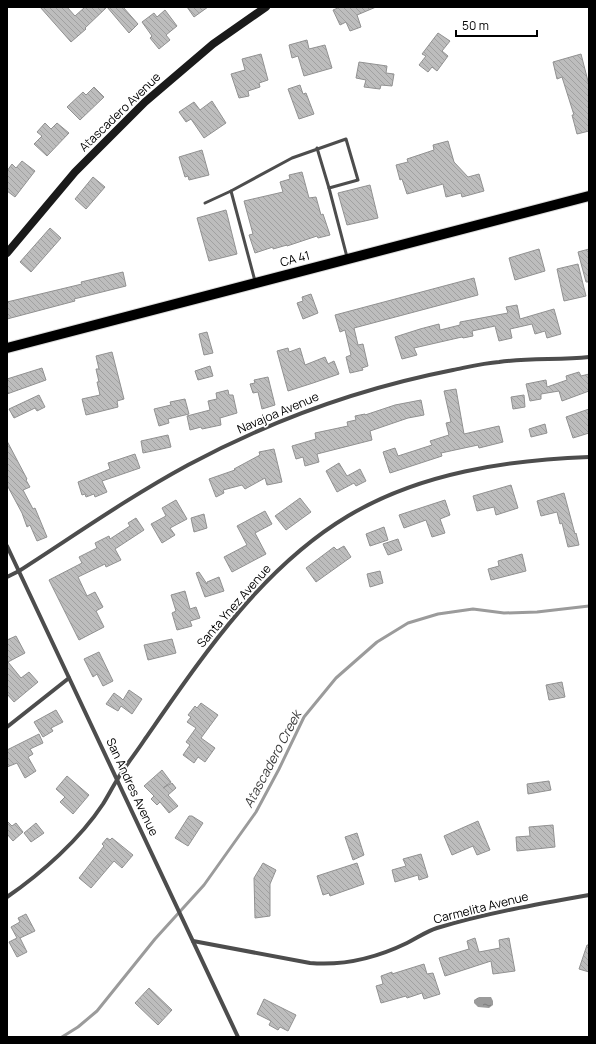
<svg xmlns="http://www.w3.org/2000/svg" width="596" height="1044" viewBox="0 0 596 1044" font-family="Manrope,sans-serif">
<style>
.water{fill:url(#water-ripples)}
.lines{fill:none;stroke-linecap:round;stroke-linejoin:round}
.stream{stroke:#9b9b9b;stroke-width:3}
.building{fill:url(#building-back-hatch);stroke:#919191}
.primary-casing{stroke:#dbdbdb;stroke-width:12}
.service{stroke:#4d4d4d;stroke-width:3}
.minor{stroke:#4d4d4d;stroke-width:4}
.secondary{stroke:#1a1a1a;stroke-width:8}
.primary{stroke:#000;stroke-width:10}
.labels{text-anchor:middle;stroke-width:3.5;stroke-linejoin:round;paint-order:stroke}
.street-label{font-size:12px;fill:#000;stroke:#fff}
.water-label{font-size:13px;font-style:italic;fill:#3c3c3c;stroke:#fff}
</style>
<defs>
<pattern id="water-ripples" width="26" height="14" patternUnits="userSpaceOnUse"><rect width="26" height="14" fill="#9b9b9b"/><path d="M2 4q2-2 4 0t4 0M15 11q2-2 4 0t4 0" fill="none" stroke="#7c7c7c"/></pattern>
<pattern id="building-back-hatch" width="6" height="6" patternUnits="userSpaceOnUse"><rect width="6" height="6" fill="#bdbdbd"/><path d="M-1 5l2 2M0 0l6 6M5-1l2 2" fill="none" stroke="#a1a1a1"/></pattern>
</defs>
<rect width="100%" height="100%" fill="#fff"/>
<path class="water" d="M 479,997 L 491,997 L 493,1001 L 493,1005 L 489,1008 L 478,1007 L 474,1003 L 474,1000 Z"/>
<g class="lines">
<path class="stream" d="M 62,1037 L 78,1027 L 97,1011 L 155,939 L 204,885 L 256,812 L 279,769 L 304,717 L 336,678 L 377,642 L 408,623 L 438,614 L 473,609 L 504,613 L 537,612 L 589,606"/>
</g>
<g class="building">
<path d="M 40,7 L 67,7 L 75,16 L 85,7 L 123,7 L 138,24 L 129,33 L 107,7 L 85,28 L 86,29 L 71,42 Z"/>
<path d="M 187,7 L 208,7 L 194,17 Z"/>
<path d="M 340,7 L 376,7 L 357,15 L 361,27 L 350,31 L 346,22 L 340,25 L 333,10 Z"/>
<path d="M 165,10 L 177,26 L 166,35 L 170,40 L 159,49 L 150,38 L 152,36 L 142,22 L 154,13 L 157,17 Z"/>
<path d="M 438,33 L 450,41 L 442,51 L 448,56 L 437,71 L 432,67 L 428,72 L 419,65 L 426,56 L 422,54 Z"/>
<path d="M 307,40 L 309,49 L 325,45 L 332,68 L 304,76 L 298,56 L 292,58 L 289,45 Z"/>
<path d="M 261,54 L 268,80 L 259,83 L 260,87 L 248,91 L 249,96 L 239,98 L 231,74 L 245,70 L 242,59 Z"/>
<path d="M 581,54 L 589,85 L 589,131 L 577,134 L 572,115 L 574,115 L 562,77 L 557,79 L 553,62 Z"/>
<path d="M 359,62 L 387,66 L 386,73 L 394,74 L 392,86 L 381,85 L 380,89 L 364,87 L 366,80 L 356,78 Z"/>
<path d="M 300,85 L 303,94 L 306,93 L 314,114 L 299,119 L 288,89 Z"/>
<path d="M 94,87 L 104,97 L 80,120 L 67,107 L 83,92 L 86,95 Z"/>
<path d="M 212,101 L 226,123 L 204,138 L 191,119 L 186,122 L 179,112 L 194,102 L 200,110 Z"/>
<path d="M 45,123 L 51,129 L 57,123 L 69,133 L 47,156 L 34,144 L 42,136 L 37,132 Z"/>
<path d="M 448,141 L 454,162 L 468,177 L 479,174 L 484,191 L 462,197 L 461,193 L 446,197 L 443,184 L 407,194 L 402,179 L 400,180 L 396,165 L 408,162 L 407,159 L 434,150 L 433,145 Z"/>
<path d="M 202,150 L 209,175 L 189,180 L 188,176 L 185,177 L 179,157 Z"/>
<path d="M 22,161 L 35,171 L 15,197 L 7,191 L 7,171 L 12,164 L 16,168 Z"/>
<path d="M 302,172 L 309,198 L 316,197 L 321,215 L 323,214 L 330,235 L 318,238 L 317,236 L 287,246 L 287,245 L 273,249 L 273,247 L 255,253 L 249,235 L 253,234 L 244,201 L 283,192 L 280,182 L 290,179 L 289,175 Z"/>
<path d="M 93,177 L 105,187 L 86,209 L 75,199 Z"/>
<path d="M 370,185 L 378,218 L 347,225 L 338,193 Z"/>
<path d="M 226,210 L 237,254 L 209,261 L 197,218 Z"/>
<path d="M 50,228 L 61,238 L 31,272 L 20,262 Z"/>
<path d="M 539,249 L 545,271 L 515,280 L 509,258 Z"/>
<path d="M 589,249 L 589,282 L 586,282 L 578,252 Z"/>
<path d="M 578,264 L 586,296 L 564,301 L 557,269 Z"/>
<path d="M 123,272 L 126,286 L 74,299 L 75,301 L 7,319 L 7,302 L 82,284 L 81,282 Z"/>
<path d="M 474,278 L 478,295 L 354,328 L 358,345 L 363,344 L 368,366 L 362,368 L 363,370 L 350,373 L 346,357 L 351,355 L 345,330 L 340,332 L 335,315 Z"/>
<path d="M 311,294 L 318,313 L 303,319 L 297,303 L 303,301 L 302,297 Z"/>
<path d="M 517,305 L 520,319 L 554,309 L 561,334 L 547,338 L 545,331 L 535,334 L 532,324 L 510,329 L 512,338 L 499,341 L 495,326 L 472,331 L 473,336 L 463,338 L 462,337 L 414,348 L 417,355 L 402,359 L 395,337 L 420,329 L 439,324 L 440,330 L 460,325 L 460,322 L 508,313 L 506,307 Z"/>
<path d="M 207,332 L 213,353 L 204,355 L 199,334 Z"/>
<path d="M 288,348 L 289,352 L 300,348 L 305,365 L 325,357 L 328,364 L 334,361 L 339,374 L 313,383 L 288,391 L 277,351 Z"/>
<path d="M 112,352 L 124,399 L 117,401 L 118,407 L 86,415 L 82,399 L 100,395 L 97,382 L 99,382 L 96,369 L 99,369 L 96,356 Z"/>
<path d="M 210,366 L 213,376 L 198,380 L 195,371 Z"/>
<path d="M 42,368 L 46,380 L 7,394 L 7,379 Z"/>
<path d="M 579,372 L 581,376 L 589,374 L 589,391 L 562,401 L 559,391 L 541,394 L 541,399 L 530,401 L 526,384 L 546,380 L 547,387 L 567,380 L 566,376 Z"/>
<path d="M 268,377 L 275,405 L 262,409 L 258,392 L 253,393 L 250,384 L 255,383 L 254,380 Z"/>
<path d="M 456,389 L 464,434 L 499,426 L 503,442 L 479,448 L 478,445 L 441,453 L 442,456 L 390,473 L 383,452 L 395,448 L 398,456 L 432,445 L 430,441 L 449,435 L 446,423 L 451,422 L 444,391 Z"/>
<path d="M 228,390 L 229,395 L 233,395 L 237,413 L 220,418 L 221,425 L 202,429 L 201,427 L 190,430 L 187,416 L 210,410 L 208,401 L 217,399 L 216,393 Z"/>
<path d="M 39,395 L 45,407 L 37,411 L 35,408 L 14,418 L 9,409 Z"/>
<path d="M 524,395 L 525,407 L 513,409 L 511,397 Z"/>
<path d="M 185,399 L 189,414 L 168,419 L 169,423 L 159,426 L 154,409 L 171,405 L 170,402 Z"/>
<path d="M 421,400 L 424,415 L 408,418 L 370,431 L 372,440 L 317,454 L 319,462 L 305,466 L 303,457 L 296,459 L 292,446 L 316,439 L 315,433 L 348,426 L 347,422 L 356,420 L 355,416 L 365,414 L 365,415 L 395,405 Z"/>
<path d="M 589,409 L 589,433 L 573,438 L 566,417 Z"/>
<path d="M 545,424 L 547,433 L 531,437 L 529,429 Z"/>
<path d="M 168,435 L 171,447 L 143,453 L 141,441 Z"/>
<path d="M 7,441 L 27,479 L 26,480 L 30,487 L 23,490 L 33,509 L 35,508 L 47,537 L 37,541 L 30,525 L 27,527 L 22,513 L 7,485 Z"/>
<path d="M 274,449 L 282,482 L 267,485 L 265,478 L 245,489 L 242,485 L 223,490 L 224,493 L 216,497 L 209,479 L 235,470 L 234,469 L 260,455 L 259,452 Z"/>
<path d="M 135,454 L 140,468 L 102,481 L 107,492 L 95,497 L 94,494 L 86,497 L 85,494 L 82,495 L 78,482 L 110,469 L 108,463 Z"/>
<path d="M 339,463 L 347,476 L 360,469 L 366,481 L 356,486 L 354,483 L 337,492 L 326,471 Z"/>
<path d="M 511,485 L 518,508 L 496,515 L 494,507 L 477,511 L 473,496 Z"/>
<path d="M 564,493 L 575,534 L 576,533 L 579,545 L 568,547 L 562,523 L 560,524 L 557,512 L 541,516 L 537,501 Z"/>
<path d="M 300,498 L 311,512 L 286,530 L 275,516 Z"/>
<path d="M 176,500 L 187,519 L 170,528 L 175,535 L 162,543 L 151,524 L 166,516 L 162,508 Z"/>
<path d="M 445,500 L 450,515 L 440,519 L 445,533 L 432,537 L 426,520 L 404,528 L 399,515 Z"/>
<path d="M 265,511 L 272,524 L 255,533 L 266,554 L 232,572 L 224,557 L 247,545 L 237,526 Z"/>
<path d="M 204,514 L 207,528 L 194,532 L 191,518 Z"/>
<path d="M 136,518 L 144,530 L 115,549 L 121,560 L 106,567 L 105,564 L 78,577 L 87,596 L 95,592 L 103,607 L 96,611 L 104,627 L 79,640 L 49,580 L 82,563 L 79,557 L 97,548 L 95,543 L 109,536 L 110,539 L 130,526 L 128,523 Z"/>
<path d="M 384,527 L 388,540 L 370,546 L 366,534 Z"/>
<path d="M 398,539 L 402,550 L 388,555 L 383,544 Z"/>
<path d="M 344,546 L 351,557 L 316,582 L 306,568 L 334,547 L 337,550 Z"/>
<path d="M 522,554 L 526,571 L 491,580 L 488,569 L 499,566 L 498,561 Z"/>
<path d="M 380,571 L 383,583 L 370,587 L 367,574 Z"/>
<path d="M 199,572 L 207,584 L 207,582 L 219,577 L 224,591 L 205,597 L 196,573 Z"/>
<path d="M 185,591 L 190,609 L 196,607 L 200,618 L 190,621 L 192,626 L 177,630 L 172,613 L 176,611 L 171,595 Z"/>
<path d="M 16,636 L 25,653 L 8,662 L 21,678 L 29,672 L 38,682 L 14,702 L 7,694 L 7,640 Z"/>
<path d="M 172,639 L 176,653 L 148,660 L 144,645 Z"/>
<path d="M 99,652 L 113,681 L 103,686 L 97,674 L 93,677 L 84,659 Z"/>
<path d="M 562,682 L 565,697 L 549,700 L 546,685 Z"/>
<path d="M 129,690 L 142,699 L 132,714 L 121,706 L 118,711 L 106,704 L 114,693 L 121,698 L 123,700 Z"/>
<path d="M 201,703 L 218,715 L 201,738 L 215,748 L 205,762 L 198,757 L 194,763 L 183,755 L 190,745 L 186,742 L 196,728 L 187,722 L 191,717 L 188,715 L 195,706 L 197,708 Z"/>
<path d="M 56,710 L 63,722 L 51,728 L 53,731 L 43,737 L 34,722 Z"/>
<path d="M 39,734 L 43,743 L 30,749 L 33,754 L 28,757 L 36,771 L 25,778 L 17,763 L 7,767 L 7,750 Z"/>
<path d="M 162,770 L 171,782 L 163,788 L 172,783 L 176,788 L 168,795 L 178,806 L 169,813 L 160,802 L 157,805 L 151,799 L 154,796 L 144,786 Z"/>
<path d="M 67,776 L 89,795 L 73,814 L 60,802 L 65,797 L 56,789 Z"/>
<path d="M 549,781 L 551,790 L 528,794 L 527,784 Z"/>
<path d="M 189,816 L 192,816 L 203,823 L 188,846 L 175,838 Z"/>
<path d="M 7,821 L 12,826 L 16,823 L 23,832 L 13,841 L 7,834 Z"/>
<path d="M 478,821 L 490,850 L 477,855 L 473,846 L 452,855 L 444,836 Z"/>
<path d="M 36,823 L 44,833 L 31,842 L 24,833 Z"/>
<path d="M 553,825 L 555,847 L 517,851 L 516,837 L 530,836 L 529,827 Z"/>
<path d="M 357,833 L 364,855 L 353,860 L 345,837 Z"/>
<path d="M 107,838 L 110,840 L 112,838 L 133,855 L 122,868 L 114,861 L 91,888 L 79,878 L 104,846 L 102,844 Z"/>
<path d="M 421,854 L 428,877 L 419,880 L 418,875 L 395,882 L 392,870 L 406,866 L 403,859 Z"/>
<path d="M 263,863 L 276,870 L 270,884 L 270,916 L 255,918 L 254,878 Z"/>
<path d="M 357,863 L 364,884 L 330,896 L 329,893 L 323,895 L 317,876 Z"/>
<path d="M 26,914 L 35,931 L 20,938 L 27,952 L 17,957 L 9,942 L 17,938 L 11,927 L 20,922 L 18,918 Z"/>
<path d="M 475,938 L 479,952 L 500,948 L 499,940 L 509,938 L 515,971 L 493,974 L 491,961 L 445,976 L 439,958 L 469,949 L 467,941 Z"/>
<path d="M 587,945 L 589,945 L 589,972 L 579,969 Z"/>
<path d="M 424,964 L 427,974 L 433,973 L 440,994 L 424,999 L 422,993 L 407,998 L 406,996 L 381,1003 L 376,986 L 383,984 L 381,976 L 392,972 L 392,974 Z"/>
<path d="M 149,988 L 172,1010 L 158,1025 L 135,1003 Z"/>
<path d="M 264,999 L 296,1015 L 288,1031 L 280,1027 L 278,1030 L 269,1025 L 271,1021 L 257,1014 Z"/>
</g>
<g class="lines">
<g class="primary-casing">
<path id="primary" d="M 7,348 L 589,196"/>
</g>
<g class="service">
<path d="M 317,148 L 329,188"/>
<path d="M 205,203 L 231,191"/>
<path d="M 255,281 L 231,191 L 292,158 L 346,139 L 358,180 L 329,188 L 347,257"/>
</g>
<g class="minor">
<path d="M 7,546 L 238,1037"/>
<path d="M 7,577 L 19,571 C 75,535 129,497 188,465 C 270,421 361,388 453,370 C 468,367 484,363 499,362 C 529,358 559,360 589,357"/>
<path d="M 7,727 L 69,678"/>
<path d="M 7,897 C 42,873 80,839 103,804 C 108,796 112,788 117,780 C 125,766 136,753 145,739 C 202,657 261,568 348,516 C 420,473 507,460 589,457"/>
<path d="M 193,941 L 310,963 C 344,966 376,958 407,943 C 417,938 427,931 437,928 C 487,913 538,904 589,895"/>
</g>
<path class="secondary" d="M 7,253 L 75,172 L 145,102 L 213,44 L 266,7"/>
<use href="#primary" class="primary"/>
</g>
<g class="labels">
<g class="street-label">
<text transform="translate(120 112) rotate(-44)" y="4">Atascadero Avenue</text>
<text transform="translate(295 259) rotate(-15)" y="4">CA 41</text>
<text transform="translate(278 413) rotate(-23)" y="4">Navajoa Avenue</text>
<text transform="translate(234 606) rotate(-49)" y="4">Santa Ynez Avenue</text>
<text transform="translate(132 787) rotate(65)" y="4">San Andres Avenue</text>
<text transform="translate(481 908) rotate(-14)" y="4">Carmelita Avenue</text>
</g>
<g class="water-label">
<text transform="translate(272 759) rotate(-62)" y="5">Atascadero Creek</text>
</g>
</g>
<rect width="596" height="1044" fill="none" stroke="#000000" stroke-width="16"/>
<path d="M456 30v6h81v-6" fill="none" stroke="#000000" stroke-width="2"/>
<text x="462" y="30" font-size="12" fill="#000000" stroke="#ffffff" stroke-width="3" paint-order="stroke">50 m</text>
</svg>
